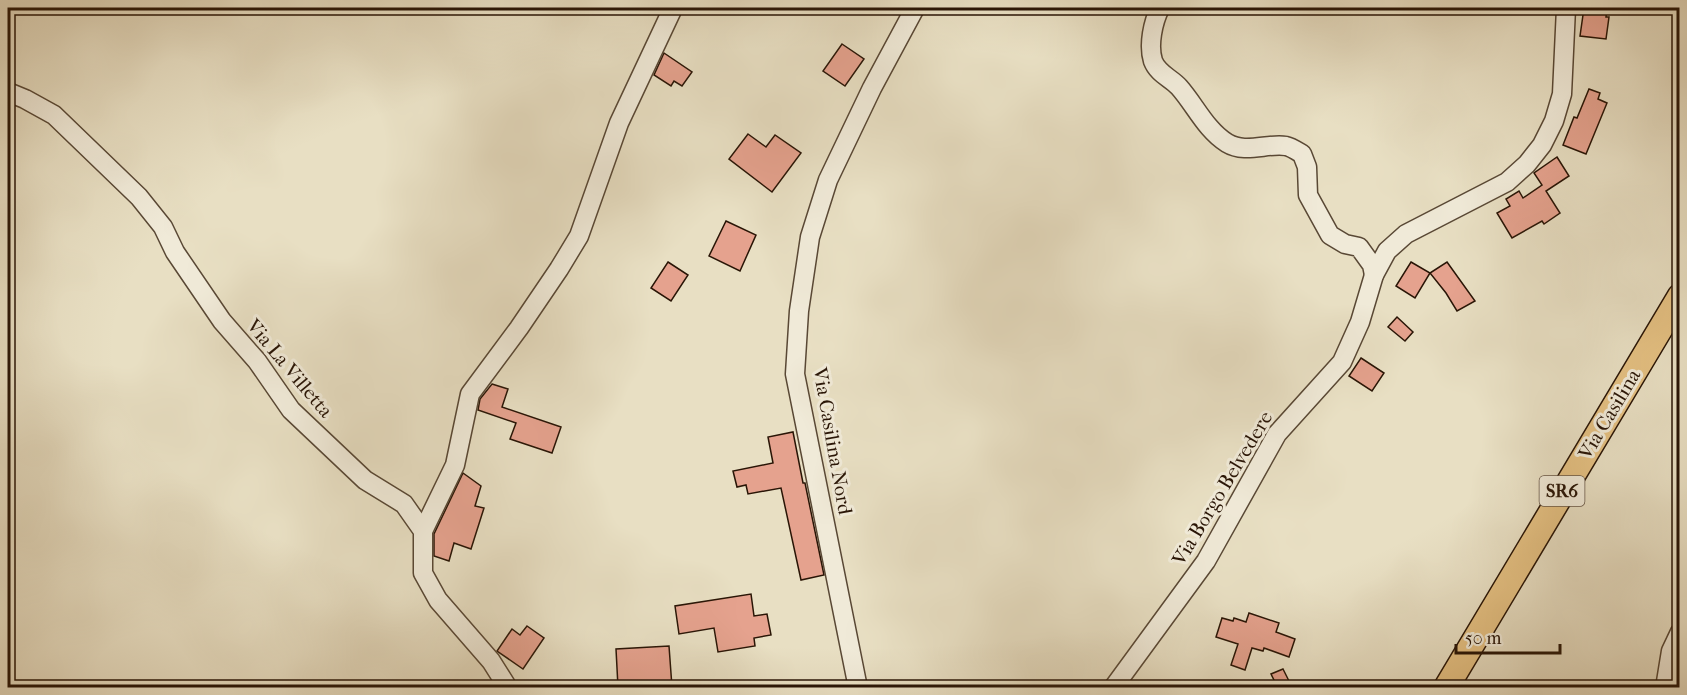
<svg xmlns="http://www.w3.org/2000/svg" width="1687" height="695" viewBox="0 0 1687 695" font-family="'IM FELL French Canon',serif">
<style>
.building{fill:#e5a28e;stroke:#291506;stroke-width:1.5}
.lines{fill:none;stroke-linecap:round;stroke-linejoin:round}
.minor-casing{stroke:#594835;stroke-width:21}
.major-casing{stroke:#291506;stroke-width:27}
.minor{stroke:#f0ead8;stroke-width:18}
.major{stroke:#e4c082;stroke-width:24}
.labels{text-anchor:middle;stroke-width:6;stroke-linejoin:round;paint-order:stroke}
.shield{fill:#f0ead8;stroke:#655545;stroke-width:1.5}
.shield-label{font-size:18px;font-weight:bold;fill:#291506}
.street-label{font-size:20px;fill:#291506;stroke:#f0ead8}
</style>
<rect width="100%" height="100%" fill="#e8dfc3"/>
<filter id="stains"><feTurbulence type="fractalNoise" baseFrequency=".00333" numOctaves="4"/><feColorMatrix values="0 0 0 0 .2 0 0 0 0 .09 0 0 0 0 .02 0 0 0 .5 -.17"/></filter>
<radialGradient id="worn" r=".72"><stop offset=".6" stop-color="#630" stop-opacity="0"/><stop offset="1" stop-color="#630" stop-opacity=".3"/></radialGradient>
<g class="building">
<path d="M 1584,8 L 1607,8 L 1606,17 L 1609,17 L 1606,39 L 1580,36 Z"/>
<path d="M 842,44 L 864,59 L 845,86 L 823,71 Z"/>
<path d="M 664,53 L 692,72 L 682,86 L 674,81 L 671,86 L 654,75 Z"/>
<path d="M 1589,89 L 1600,93 L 1598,99 L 1607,103 L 1586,154 L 1563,145 L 1574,117 L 1577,118 Z"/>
<path d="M 748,134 L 766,147 L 775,135 L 801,153 L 772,192 L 729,159 Z"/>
<path d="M 1557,157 L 1569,176 L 1546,191 L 1560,213 L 1544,224 L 1542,221 L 1512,238 L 1497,213 L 1510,206 L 1506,199 L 1519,191 L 1523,198 L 1542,185 L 1534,173 Z"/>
<path d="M 726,221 L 756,235 L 740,271 L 709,256 Z"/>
<path d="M 668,262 L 688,275 L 671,301 L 651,288 Z"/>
<path d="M 1411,262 L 1430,273 L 1415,298 L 1396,286 Z"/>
<path d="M 1447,262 L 1475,301 L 1457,311 L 1446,293 L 1430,273 Z"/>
<path d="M 1397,317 L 1413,332 L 1405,341 L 1388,327 Z"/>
<path d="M 1361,358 L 1384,373 L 1372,391 L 1349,376 Z"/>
<path d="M 492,384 L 508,389 L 502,407 L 561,427 L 552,453 L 510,439 L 516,423 L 478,410 L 480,399 Z"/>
<path d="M 793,432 L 803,483 L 805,483 L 824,575 L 801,580 L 781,488 L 748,494 L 746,485 L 737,487 L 733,471 L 773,463 L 768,437 Z"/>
<path d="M 463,473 L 481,486 L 475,506 L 484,508 L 471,549 L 454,543 L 449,561 L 434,556 L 434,534 Z"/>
<path d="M 751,594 L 754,616 L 767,614 L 771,635 L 754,638 L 755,646 L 718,652 L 714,628 L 679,634 L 675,606 Z"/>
<path d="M 1249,613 L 1279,623 L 1276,632 L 1295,639 L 1289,657 L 1264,648 L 1263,651 L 1252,648 L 1245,670 L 1231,665 L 1238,644 L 1216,637 L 1222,618 L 1233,621 L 1234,618 L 1246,622 Z"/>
<path d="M 527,626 L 544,638 L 523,669 L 497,651 L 512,629 L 520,635 Z"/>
<path d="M 669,646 L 672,687 L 618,687 L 616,649 Z"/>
<path d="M 1283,669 L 1289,681 L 1277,686 L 1271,674 Z"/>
</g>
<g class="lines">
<g class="minor-casing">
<g id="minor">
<path d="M 1160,8 C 1153,22 1148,45 1153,61 C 1158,74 1171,78 1179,87 C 1195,105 1206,130 1227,143 C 1245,154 1267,143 1286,146 C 1291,147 1297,151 1302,154 L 1307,167 L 1308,195 L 1330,235 L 1345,244 L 1359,247 L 1372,265 L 1374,275"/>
<path d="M 8,92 L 25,99 L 54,115 L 139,197 L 163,227 L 175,252 L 222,321 L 257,361 L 291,410 L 365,480 L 404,504 L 423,531 L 423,573 L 438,600 L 491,661 L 508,688"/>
<path d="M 423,531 L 455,465 L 470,394 L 519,328 L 559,269 L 579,236 L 619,123 L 673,8"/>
<path d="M 858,688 L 795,374 L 799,311 L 810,237 L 828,180 L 872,88 L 915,8"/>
<path d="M 1113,688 L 1206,561 L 1277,434 L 1342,362 L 1360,322 L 1374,275 L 1387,251 L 1406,234 L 1507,182 L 1527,164 L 1542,145 L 1554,121 L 1562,94 L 1566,8"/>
<path d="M 1665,688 L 1671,651 L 1680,632"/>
</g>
</g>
<g class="major-casing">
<path id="major" d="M 1446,688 L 1680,296"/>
</g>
<use href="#minor" class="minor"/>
<use href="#major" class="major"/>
</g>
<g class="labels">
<rect class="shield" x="1539.5" y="476" width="45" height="30" rx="4.5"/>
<g class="shield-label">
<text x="1562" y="497">SR6</text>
</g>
<g class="street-label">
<text transform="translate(290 368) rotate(50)" y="7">Via La Villetta</text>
<text transform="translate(1609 414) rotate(-59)" y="7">Via Casilina</text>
<text transform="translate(833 441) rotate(80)" y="7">Via Casilina Nord</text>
<text transform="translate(1222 488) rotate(-59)" y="7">Via Borgo Belvedere</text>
</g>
</g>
<rect width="1687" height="695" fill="none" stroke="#e8dfc3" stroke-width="30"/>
<rect x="9" y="9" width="1669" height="677" fill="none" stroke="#291506" stroke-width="3"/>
<rect x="15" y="15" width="1657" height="665" fill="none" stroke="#291506" stroke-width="1.5"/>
<path d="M1456 644v9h104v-9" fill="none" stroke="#291506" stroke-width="3"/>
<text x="1465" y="644" font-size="18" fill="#291506" stroke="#f0ead8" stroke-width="4.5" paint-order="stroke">50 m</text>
<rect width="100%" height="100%" filter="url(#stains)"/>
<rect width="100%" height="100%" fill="url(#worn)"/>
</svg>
